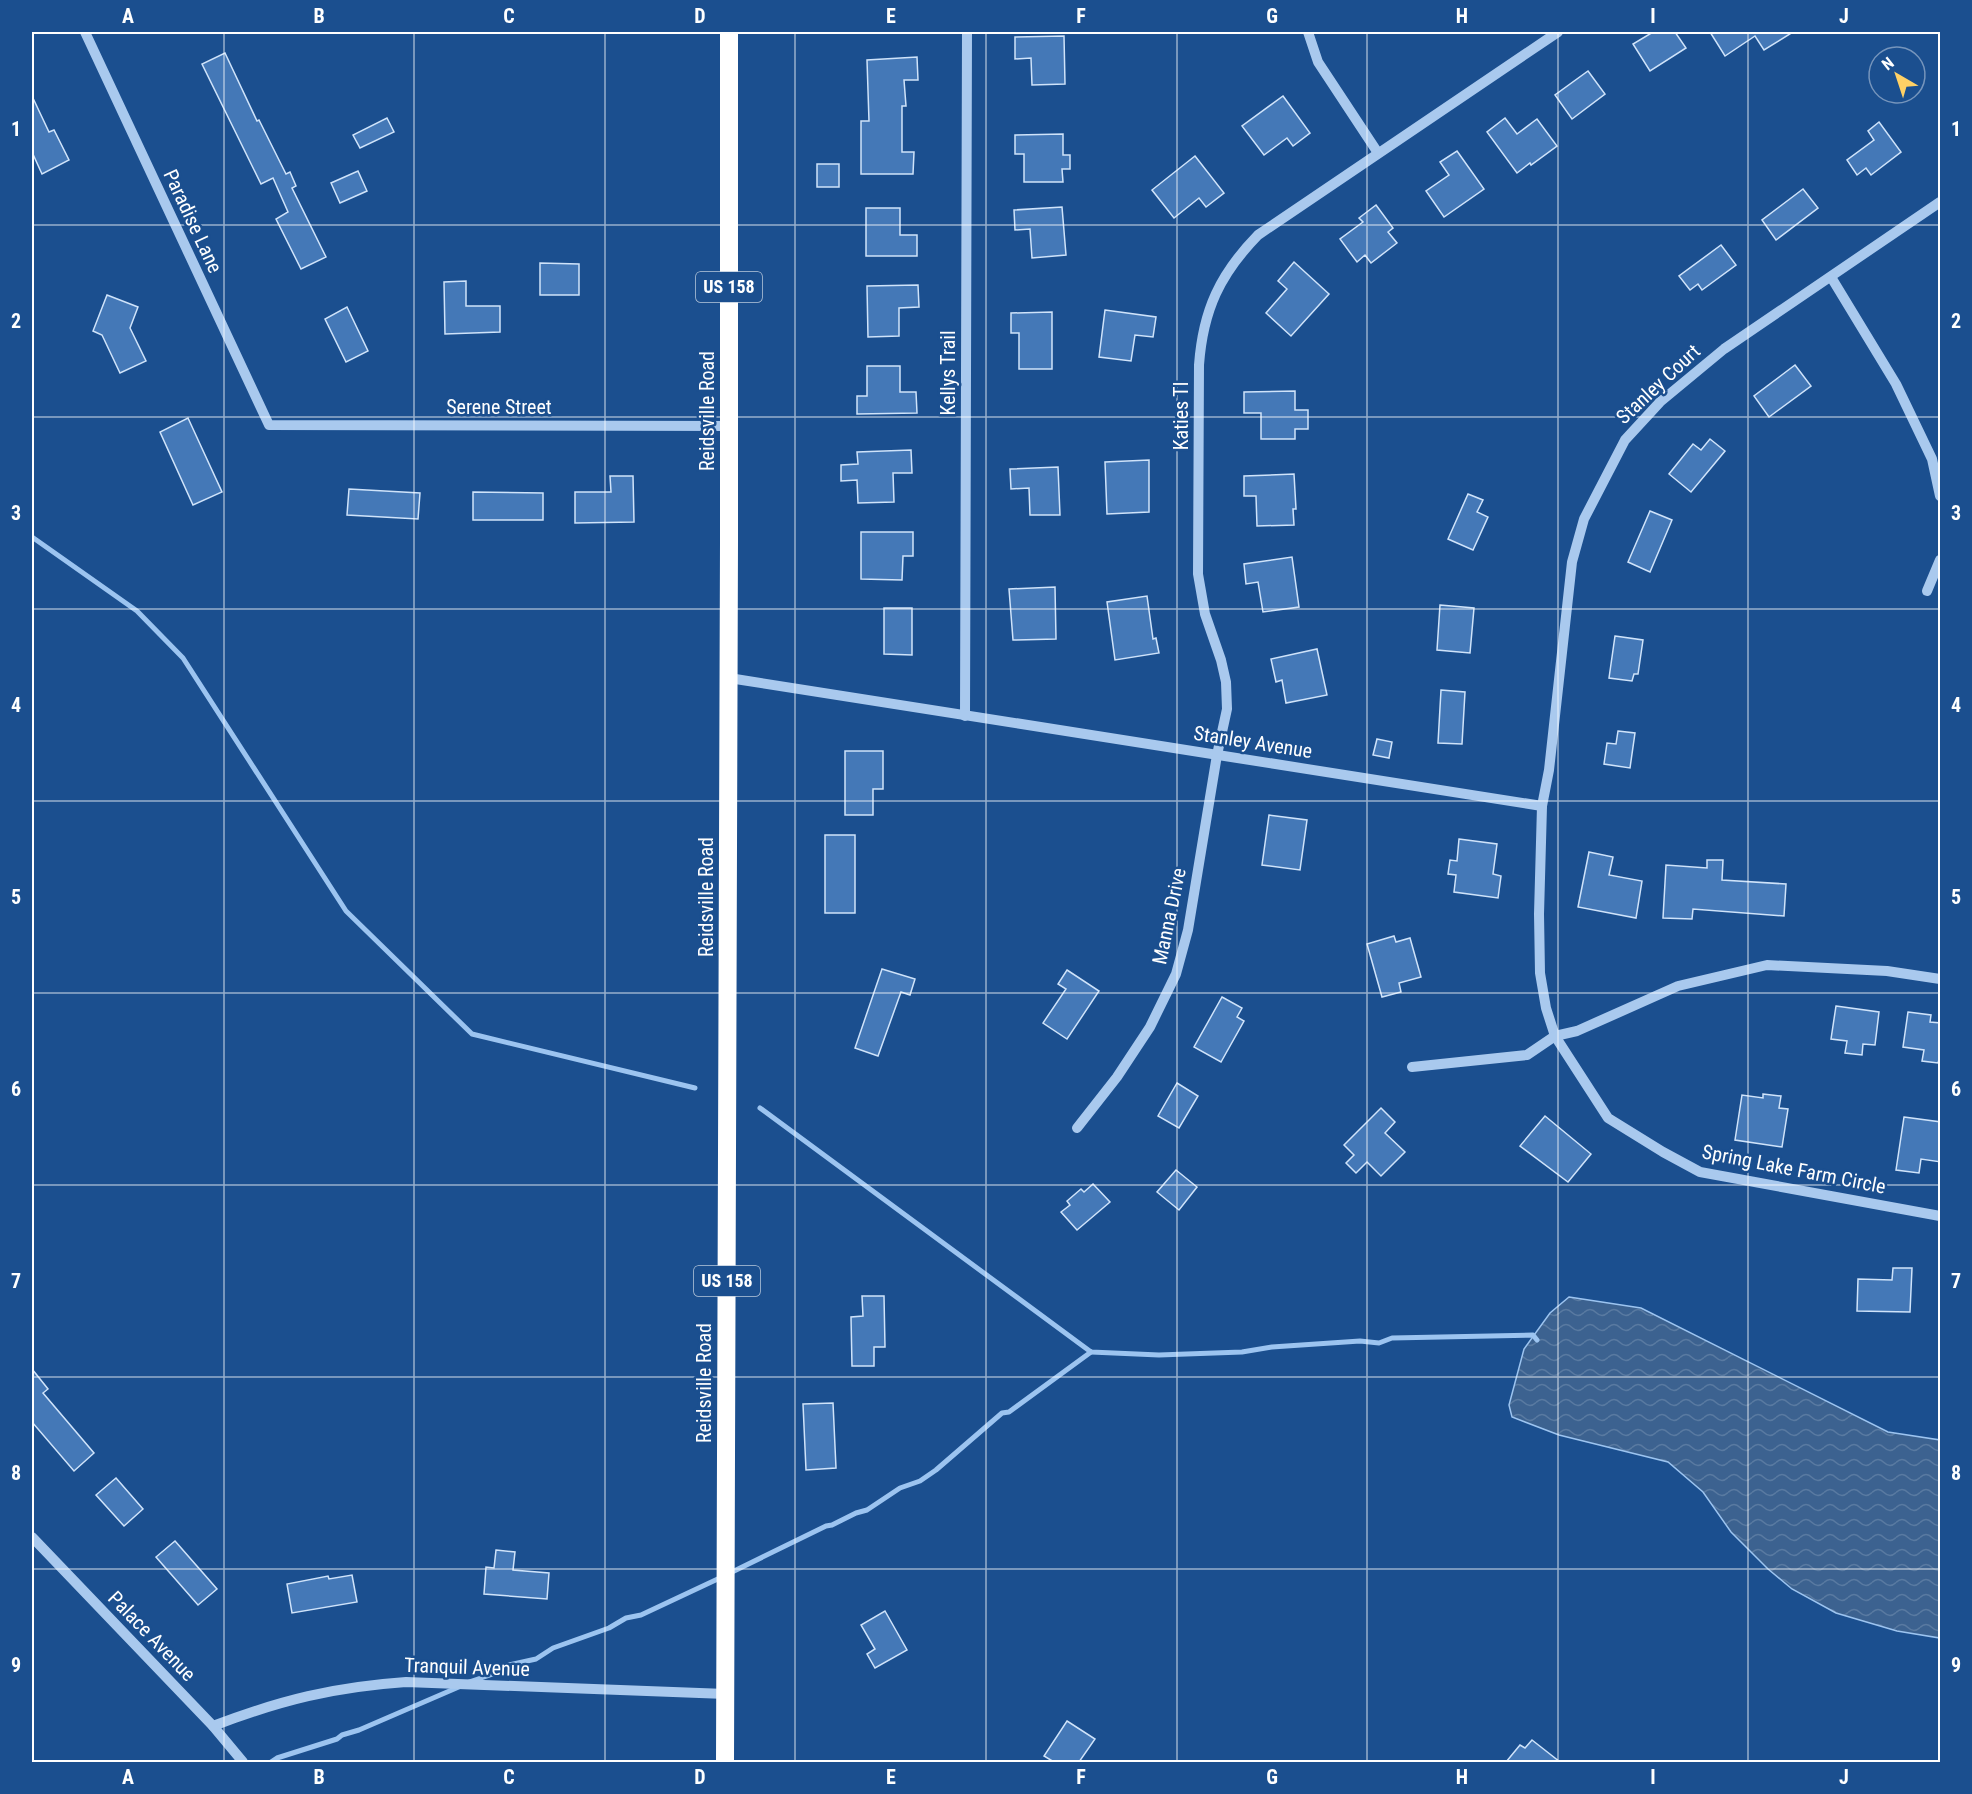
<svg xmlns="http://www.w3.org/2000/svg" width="1972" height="1794" viewBox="0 0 1972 1794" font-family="'Roboto Condensed',sans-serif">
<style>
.water{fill:url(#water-waves);stroke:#9cc4f0;stroke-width:1.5}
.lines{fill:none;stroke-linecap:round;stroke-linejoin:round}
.stream{stroke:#9cc4f0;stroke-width:5}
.building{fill:#4478b7;stroke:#cfe3fa;stroke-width:1.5}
.minor{stroke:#a9c9ee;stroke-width:10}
.highway{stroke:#fff;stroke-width:18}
.grid{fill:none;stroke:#fff;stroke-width:1.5;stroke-opacity:0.55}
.labels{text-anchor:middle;stroke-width:5;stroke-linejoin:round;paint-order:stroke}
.shield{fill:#1b4f8f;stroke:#bbcadd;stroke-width:1.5}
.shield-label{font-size:18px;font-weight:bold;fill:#fff}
.street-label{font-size:20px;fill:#fff;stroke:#1b4f8f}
.neatline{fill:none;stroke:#fff;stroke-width:2}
.grid-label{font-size:20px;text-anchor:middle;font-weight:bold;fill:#fff}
</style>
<defs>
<pattern id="water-waves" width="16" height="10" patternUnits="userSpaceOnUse" patternTransform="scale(1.5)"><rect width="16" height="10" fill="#3c6290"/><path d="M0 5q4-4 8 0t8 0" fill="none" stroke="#597aa1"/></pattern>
</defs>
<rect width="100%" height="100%" fill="#1b4f8f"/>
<path class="water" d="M 1569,1297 L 1641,1308 L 1888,1432 L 1940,1440 L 1940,1638 L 1897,1631 L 1836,1613 L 1792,1589 L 1768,1569 L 1731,1532 L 1703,1492 L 1668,1462 L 1559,1435 L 1512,1417 L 1509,1405 L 1524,1349 L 1550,1313 Z"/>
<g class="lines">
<g class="stream">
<path d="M 32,537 L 137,611 L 183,658 L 346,911 L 472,1034 L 695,1088"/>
<path d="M 760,1108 L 1091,1352 L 1159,1355 L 1242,1352 L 1272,1347 L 1360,1341 L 1379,1343 L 1392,1338 L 1533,1335 L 1537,1340"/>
<path d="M 730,1573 L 826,1526 L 832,1525 L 856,1513 L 867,1510 L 900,1488 L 920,1481 L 936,1470 L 1002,1413 L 1009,1412 L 1091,1352"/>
<path d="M 469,1682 L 493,1674 L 509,1665 L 536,1659 L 553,1648 L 609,1628 L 626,1618 L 641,1615 L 722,1577"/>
<path d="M 271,1762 L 277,1758 L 337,1739 L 342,1735 L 359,1730 L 461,1686"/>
</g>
</g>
<g class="building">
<path d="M 1653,32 L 1675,32 L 1686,48 L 1650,71 L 1633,44 Z"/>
<path d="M 1710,32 L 1793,32 L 1764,50 L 1755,36 L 1725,56 Z"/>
<path d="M 1064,36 L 1065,84 L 1032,85 L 1031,58 L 1015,59 L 1015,37 Z"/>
<path d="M 225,53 L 257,121 L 259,120 L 286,174 L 290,172 L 296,186 L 292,188 L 326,257 L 301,269 L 276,219 L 288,212 L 273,178 L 261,184 L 202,64 Z"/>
<path d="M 917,57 L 918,80 L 904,80 L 906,106 L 902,106 L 902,152 L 914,152 L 913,174 L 861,174 L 861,121 L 869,121 L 867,60 Z"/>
<path d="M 1588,71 L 1605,94 L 1572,119 L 1555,95 Z"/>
<path d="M 32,96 L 49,132 L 54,130 L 69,160 L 42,174 L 32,152 Z"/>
<path d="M 1283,96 L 1310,133 L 1293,146 L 1287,138 L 1264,155 L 1242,126 Z"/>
<path d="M 387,118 L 394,132 L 360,148 L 353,135 Z"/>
<path d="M 1505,118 L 1517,134 L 1537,119 L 1557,146 L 1531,165 L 1530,163 L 1517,173 L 1487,132 Z"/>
<path d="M 1879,122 L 1901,152 L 1871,175 L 1866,168 L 1857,175 L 1847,160 L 1874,140 L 1868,131 Z"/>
<path d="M 1063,134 L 1063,155 L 1070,155 L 1070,169 L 1062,169 L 1063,182 L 1024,182 L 1024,154 L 1015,154 L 1015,135 Z"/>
<path d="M 1457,151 L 1484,189 L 1444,217 L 1426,191 L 1449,175 L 1440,162 Z"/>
<path d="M 1195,156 L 1224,193 L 1206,207 L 1199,198 L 1174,218 L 1152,190 Z"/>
<rect x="817" y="164" width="22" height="23"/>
<path d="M 358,171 L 367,191 L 340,203 L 331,183 Z"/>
<path d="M 1803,189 L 1818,208 L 1776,240 L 1762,220 Z"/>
<path d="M 1376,205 L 1393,228 L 1388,232 L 1397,243 L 1371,263 L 1365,255 L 1357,262 L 1340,239 L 1363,222 L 1359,218 Z"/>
<path d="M 1062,207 L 1066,255 L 1032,258 L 1030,229 L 1015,230 L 1014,210 Z"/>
<path d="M 866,208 L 900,208 L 900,235 L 917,235 L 917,256 L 866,256 Z"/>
<path d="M 1721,245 L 1736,265 L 1702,290 L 1698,284 L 1690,290 L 1679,276 Z"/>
<path d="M 1294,262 L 1329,294 L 1291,336 L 1266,313 L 1287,289 L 1278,281 Z"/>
<path d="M 540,263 L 579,264 L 579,295 L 540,295 Z"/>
<path d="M 466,281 L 466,306 L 500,306 L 500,332 L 445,334 L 444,282 Z"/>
<path d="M 918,285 L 919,307 L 899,308 L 899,336 L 868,337 L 867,286 Z"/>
<path d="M 107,295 L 138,307 L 130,328 L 146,361 L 120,373 L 102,335 L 93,331 Z"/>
<path d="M 347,307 L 368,351 L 346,362 L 325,319 Z"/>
<path d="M 1105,310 L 1156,317 L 1153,337 L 1135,335 L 1131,361 L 1099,357 Z"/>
<path d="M 1052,312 L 1052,369 L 1019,369 L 1019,333 L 1011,333 L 1011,313 Z"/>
<path d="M 1795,365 L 1811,386 L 1769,417 L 1754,396 Z"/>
<path d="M 867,366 L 900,366 L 900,392 L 916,392 L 917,413 L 857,414 L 857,396 L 867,396 Z"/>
<path d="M 1295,391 L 1295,410 L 1308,410 L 1308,429 L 1295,429 L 1295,439 L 1261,439 L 1261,413 L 1244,413 L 1244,392 Z"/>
<path d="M 188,418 L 222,492 L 193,505 L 160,432 Z"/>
<path d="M 1710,439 L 1725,451 L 1691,492 L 1669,474 L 1693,444 L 1701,450 Z"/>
<path d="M 911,450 L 912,473 L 893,473 L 894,502 L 858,503 L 857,480 L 841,481 L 841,465 L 858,464 L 857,452 Z"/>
<path d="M 1149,460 L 1149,512 L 1107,514 L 1105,462 Z"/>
<path d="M 1058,467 L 1060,515 L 1030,515 L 1029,488 L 1011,489 L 1010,469 Z"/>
<path d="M 1294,474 L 1296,509 L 1293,509 L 1294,525 L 1257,526 L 1256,496 L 1244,496 L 1244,476 Z"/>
<path d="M 610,476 L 633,476 L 634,522 L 575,523 L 575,492 L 611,492 Z"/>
<path d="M 349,489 L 420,493 L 418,519 L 347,515 Z"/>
<path d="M 473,492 L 543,493 L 543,520 L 473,520 Z"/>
<path d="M 1468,494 L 1483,500 L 1477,512 L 1488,517 L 1473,550 L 1448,539 Z"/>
<path d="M 1650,511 L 1672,520 L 1650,572 L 1628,562 Z"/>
<path d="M 861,532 L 913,532 L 913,556 L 903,556 L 902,580 L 861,579 Z"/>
<path d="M 1292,557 L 1299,607 L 1263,612 L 1258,582 L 1246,584 L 1244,564 Z"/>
<path d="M 1055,587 L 1056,639 L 1013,640 L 1009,589 Z"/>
<path d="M 1147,596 L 1153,639 L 1156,638 L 1159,653 L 1115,660 L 1107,602 Z"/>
<path d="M 1440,605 L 1474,608 L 1470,653 L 1437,650 Z"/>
<path d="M 884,608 L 912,608 L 912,655 L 884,654 Z"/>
<path d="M 1615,636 L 1643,640 L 1638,674 L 1634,674 L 1632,681 L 1609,678 Z"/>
<path d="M 1317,649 L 1327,695 L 1286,703 L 1282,680 L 1276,682 L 1271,659 Z"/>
<path d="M 1441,690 L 1465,692 L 1462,744 L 1438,743 Z"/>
<path d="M 1618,731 L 1635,733 L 1630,768 L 1604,764 L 1607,743 L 1616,744 Z"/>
<path d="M 1377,739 L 1392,742 L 1389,758 L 1373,755 Z"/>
<path d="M 845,751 L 883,751 L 883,789 L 873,789 L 873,815 L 845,815 Z"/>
<path d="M 1269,815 L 1307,820 L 1300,870 L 1262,865 Z"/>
<rect x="825" y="835" width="30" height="78"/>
<path d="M 1459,839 L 1497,844 L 1493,874 L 1501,876 L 1498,898 L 1454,892 L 1456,875 L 1448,874 L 1450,860 L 1457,861 Z"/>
<path d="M 1589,852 L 1613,857 L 1609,875 L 1642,881 L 1636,918 L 1578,907 Z"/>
<path d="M 1707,860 L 1723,860 L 1722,880 L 1786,884 L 1784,916 L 1693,909 L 1692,919 L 1663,918 L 1666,865 L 1707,868 Z"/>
<path d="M 1394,936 L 1396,942 L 1410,938 L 1421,977 L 1399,983 L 1401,992 L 1382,997 L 1367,944 Z"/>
<path d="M 882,969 L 915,979 L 910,995 L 901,992 L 878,1056 L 855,1048 Z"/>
<path d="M 1067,970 L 1099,991 L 1067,1039 L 1043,1023 L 1066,989 L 1058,984 Z"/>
<path d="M 1222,997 L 1242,1008 L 1237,1017 L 1244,1021 L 1221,1062 L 1194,1047 Z"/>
<path d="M 1836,1006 L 1879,1012 L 1875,1045 L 1863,1044 L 1862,1055 L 1845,1053 L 1847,1041 L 1831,1039 Z"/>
<path d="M 1908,1012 L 1931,1015 L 1930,1022 L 1941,1023 L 1941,1053 L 1938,1063 L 1922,1061 L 1924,1050 L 1903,1047 Z"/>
<path d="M 1177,1083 L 1198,1096 L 1179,1128 L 1158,1116 Z"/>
<path d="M 1763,1094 L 1781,1096 L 1779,1108 L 1788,1109 L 1782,1147 L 1735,1140 L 1742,1095 L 1763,1098 Z"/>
<path d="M 1381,1108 L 1395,1122 L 1385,1133 L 1405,1152 L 1381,1176 L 1367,1162 L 1356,1173 L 1346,1163 L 1354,1155 L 1344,1145 Z"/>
<path d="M 1545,1116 L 1591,1154 L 1568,1182 L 1520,1146 Z"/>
<path d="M 1904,1117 L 1941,1122 L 1941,1162 L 1921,1159 L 1919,1173 L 1896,1170 Z"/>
<path d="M 1176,1170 L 1197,1187 L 1179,1210 L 1157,1192 Z"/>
<path d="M 1093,1184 L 1110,1202 L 1077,1230 L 1061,1212 L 1070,1205 L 1067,1201 L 1081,1189 L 1084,1192 Z"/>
<path d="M 1893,1268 L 1912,1268 L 1910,1312 L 1857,1311 L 1858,1279 L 1892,1280 Z"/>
<path d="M 862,1296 L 884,1296 L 885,1347 L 874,1347 L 874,1366 L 852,1366 L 851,1317 L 863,1316 Z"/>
<path d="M 32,1369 L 48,1389 L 43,1393 L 94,1453 L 74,1471 L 32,1422 Z"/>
<path d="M 833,1403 L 836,1468 L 806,1470 L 803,1404 Z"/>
<path d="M 116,1478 L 143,1509 L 124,1526 L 96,1495 Z"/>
<path d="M 175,1541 L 217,1589 L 198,1605 L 156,1557 Z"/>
<path d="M 496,1550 L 515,1552 L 513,1570 L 549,1573 L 547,1599 L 484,1594 L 486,1567 L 494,1568 Z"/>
<path d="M 352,1575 L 357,1602 L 292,1613 L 287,1584 L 328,1576 L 329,1579 Z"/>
<path d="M 885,1611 L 907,1650 L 875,1668 L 867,1654 L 875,1649 L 861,1625 Z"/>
<path d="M 1067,1721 L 1095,1739 L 1079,1762 L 1054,1762 L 1044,1756 Z"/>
<path d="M 1532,1740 L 1560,1762 L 1506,1762 L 1520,1745 L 1525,1748 Z"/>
</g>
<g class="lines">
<g class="minor">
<path d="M 85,32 L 269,425 L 729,426"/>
<path d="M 1308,32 L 1318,62 L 1378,153"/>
<path d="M 1940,202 L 1724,349 L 1660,402 L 1625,440 L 1584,519 L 1572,562 L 1549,770 L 1542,806 L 1539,914 L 1540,973 L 1546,1008 L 1555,1036 L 1608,1118 L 1663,1152 L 1700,1172 L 1940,1216"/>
<path d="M 1831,277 L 1896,384 L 1932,459 L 1940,496"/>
<path d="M 1927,591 L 1940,560"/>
<path d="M 729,678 L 1542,806"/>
<path d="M 965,716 L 967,32"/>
<path d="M 1412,1067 L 1527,1055 L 1555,1036 L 1577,1031 L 1678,986 L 1767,965 L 1887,971 L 1940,979"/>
<path d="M 1077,1128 L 1117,1077 L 1150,1027 L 1176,974 L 1188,930 L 1217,755 L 1227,709 L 1226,682 L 1221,660 L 1205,614 L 1198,574 L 1199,365 C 1203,310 1220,274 1258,235 L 1558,32"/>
<path d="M 32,1537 L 213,1726 L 243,1762"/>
<path d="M 213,1726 C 281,1700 334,1687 406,1682 L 726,1694"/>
</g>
<path class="highway" d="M 725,1762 L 729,542 L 729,32"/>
</g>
<path class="grid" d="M 224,32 L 224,1762M 414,32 L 414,1762M 605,32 L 605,1762M 795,32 L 795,1762M 986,32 L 986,1762M 1177,32 L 1177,1762M 1367,32 L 1367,1762M 1558,32 L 1558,1762M 1748,32 L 1748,1762M 32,225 L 1940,225M 32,417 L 1940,417M 32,609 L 1940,609M 32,801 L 1940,801M 32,993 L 1940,993M 32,1185 L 1940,1185M 32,1377 L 1940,1377M 32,1569 L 1940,1569"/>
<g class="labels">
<g class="shield">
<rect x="696" y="272" width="66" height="30" rx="4.5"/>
<rect x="694" y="1266" width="66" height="30" rx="4.5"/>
</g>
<g class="shield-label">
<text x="729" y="293">US 158</text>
<text x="727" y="1287">US 158</text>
</g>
<g class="street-label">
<text transform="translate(193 221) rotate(65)" y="7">Paradise Lane</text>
<text transform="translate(948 373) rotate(-90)" y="7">Kellys Trail</text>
<text transform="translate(1658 384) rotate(-43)" y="7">Stanley Court</text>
<text x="499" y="414">Serene Street</text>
<text transform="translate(707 411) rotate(-90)" y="7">Reidsville Road</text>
<text transform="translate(1181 416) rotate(-90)" y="7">Katies Tl</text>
<text transform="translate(1253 742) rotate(9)" y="7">Stanley Avenue</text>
<text transform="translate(706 897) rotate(-90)" y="7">Reidsville Road</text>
<text transform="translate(1169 916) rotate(-78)" y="7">Manna Drive</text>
<text transform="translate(1794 1169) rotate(11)" y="7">Spring Lake Farm Circle</text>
<text transform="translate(704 1383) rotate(-90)" y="7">Reidsville Road</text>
<text transform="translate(152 1636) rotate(46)" y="7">Palace Avenue</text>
<text transform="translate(467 1667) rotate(2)" y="7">Tranquil Avenue</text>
</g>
</g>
<rect width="1972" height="1794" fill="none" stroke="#1b4f8f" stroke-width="66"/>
<g transform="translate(1897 75) rotate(321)"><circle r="28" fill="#1b4f8f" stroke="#7695bc" stroke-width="1.5"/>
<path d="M0-4.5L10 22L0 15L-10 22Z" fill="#ffd166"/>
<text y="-9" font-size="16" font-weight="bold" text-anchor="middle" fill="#ffffff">N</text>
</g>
<rect x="33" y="33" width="1906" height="1728" class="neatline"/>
<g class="grid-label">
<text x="128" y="23">A</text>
<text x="319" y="23">B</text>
<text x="509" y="23">C</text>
<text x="700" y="23">D</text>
<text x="891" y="23">E</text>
<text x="1081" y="23">F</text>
<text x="1272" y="23">G</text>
<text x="1462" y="23">H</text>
<text x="1653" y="23">I</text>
<text x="1844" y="23">J</text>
<text x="16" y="136">1</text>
<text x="1956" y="136">1</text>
<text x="16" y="328">2</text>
<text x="1956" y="328">2</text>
<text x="16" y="520">3</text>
<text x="1956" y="520">3</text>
<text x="16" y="712">4</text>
<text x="1956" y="712">4</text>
<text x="16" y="904">5</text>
<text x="1956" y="904">5</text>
<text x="16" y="1096">6</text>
<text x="1956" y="1096">6</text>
<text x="16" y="1288">7</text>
<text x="1956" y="1288">7</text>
<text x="16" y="1480">8</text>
<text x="1956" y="1480">8</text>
<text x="16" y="1672">9</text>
<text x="1956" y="1672">9</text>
<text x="128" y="1784">A</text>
<text x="319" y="1784">B</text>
<text x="509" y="1784">C</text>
<text x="700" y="1784">D</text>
<text x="891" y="1784">E</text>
<text x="1081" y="1784">F</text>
<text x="1272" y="1784">G</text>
<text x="1462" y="1784">H</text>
<text x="1653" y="1784">I</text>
<text x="1844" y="1784">J</text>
</g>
</svg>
